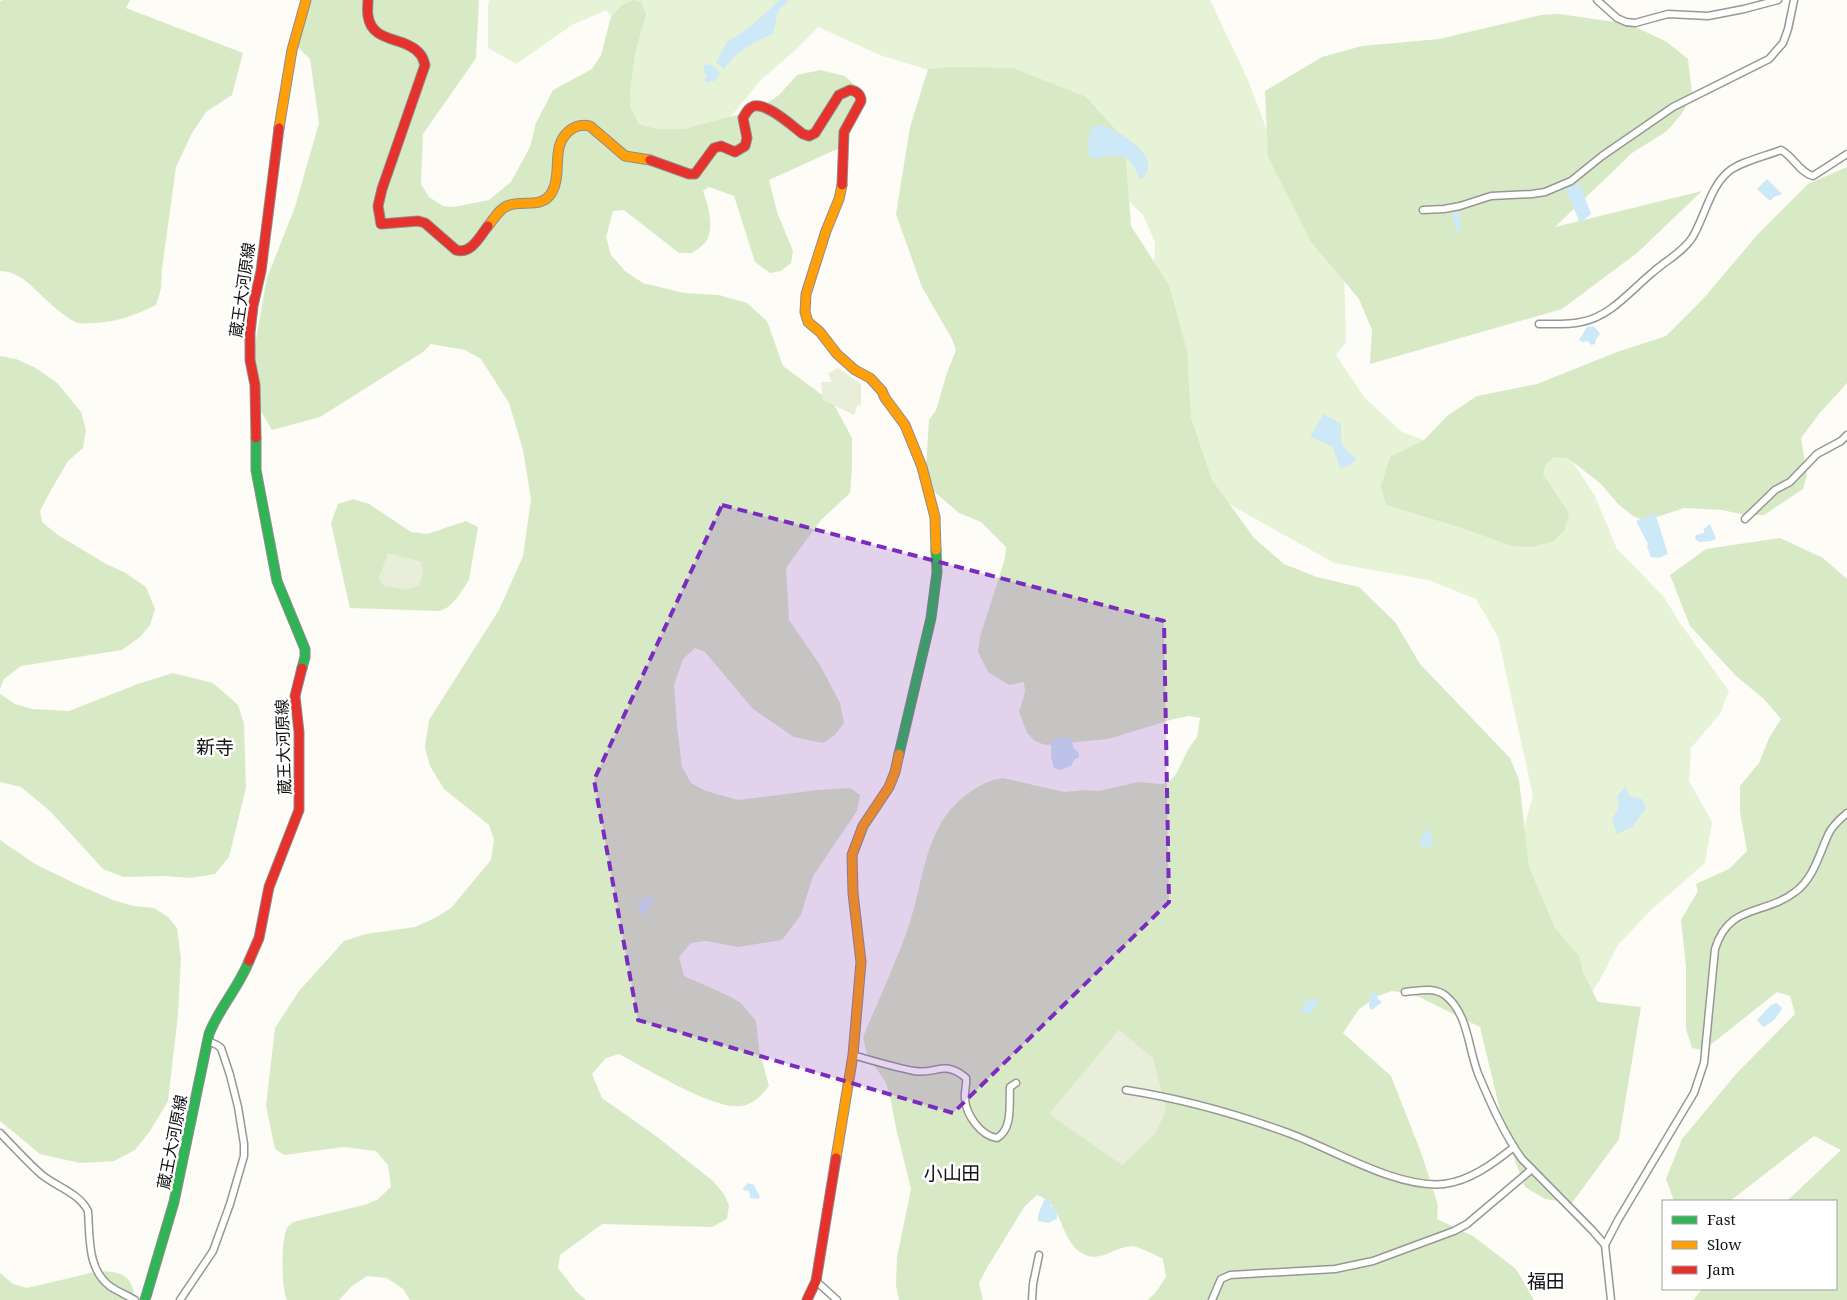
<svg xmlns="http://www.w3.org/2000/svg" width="1847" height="1300" viewBox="0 0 1847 1300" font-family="'Noto Serif','Noto Sans JP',serif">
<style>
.green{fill:#e7f3d7}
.forest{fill:#d8eac5}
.cemetery{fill:#e9eedb}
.water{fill:#cde8f7}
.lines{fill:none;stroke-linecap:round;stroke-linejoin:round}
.street-casing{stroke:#979795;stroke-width:9}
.fast-casing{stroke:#8e8d8b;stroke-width:11}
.slow-casing{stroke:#8e8d8b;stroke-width:11}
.jam-casing{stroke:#8e8d8b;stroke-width:11}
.street{stroke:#fffffe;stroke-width:6}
.fast{stroke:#30b455;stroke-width:9}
.slow{stroke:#ff9f0a;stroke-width:9}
.jam{stroke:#e5322d;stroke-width:9}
.marked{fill:#7b2cbf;fill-opacity:0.2;stroke:#7b2cbf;stroke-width:4;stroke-dasharray:10 6;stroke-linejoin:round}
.labels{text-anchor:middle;stroke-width:5;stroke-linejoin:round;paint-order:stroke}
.street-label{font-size:16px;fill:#111;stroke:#fff}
.quarter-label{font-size:19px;fill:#111;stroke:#fff}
</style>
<rect width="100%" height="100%" fill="#fdfcf7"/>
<path class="green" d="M 490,0 L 1210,0 L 1248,80 L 1277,157 L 1344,268 L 1346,342 L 1336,355 L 1364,397 L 1402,432 L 1451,450 L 1551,429 L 1595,496 L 1617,549 L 1664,597 L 1680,623 L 1729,691 L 1720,714 L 1691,748 L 1689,781 L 1712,822 L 1705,863 L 1651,910 L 1618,945 L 1600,980 L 1579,1010 L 1503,903 L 1533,796 L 1498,637 L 1476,599 L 1428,580 L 1334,563 L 1211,494 L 1153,303 L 1155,242 L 1143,215 L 1077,150 L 1016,96 L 882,56 L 818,27 L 794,51 L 760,81 L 712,139 L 625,130 L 625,32 L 606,10 L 572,25 L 516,64 L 488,48 L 488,5 Z"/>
<g class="forest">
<path d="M 3,0 L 130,0 L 126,8 L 243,53 L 232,95 L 206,112 L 192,133 L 176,167 L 162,269 L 161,289 L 156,305 C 134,316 114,323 90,323 C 86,323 81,324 78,323 C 65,318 46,300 36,290 C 25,280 15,271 0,271 L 0,1 Z"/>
<path d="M 305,0 L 479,0 L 476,58 L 423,134 L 421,184 L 429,197 L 443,206 L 454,207 L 489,200 L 511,182 L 530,147 L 536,123 L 553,90 L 592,69 L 601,55 L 611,17 L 622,5 L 634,0 L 641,2 L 646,14 L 635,54 L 630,90 L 631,109 L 639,124 L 656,129 L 684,129 L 759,109 L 779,95 L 797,75 L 820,70 L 845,76 L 857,87 L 857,103 L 846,145 L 769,180 L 777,212 L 793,251 L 791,263 L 781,271 L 770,273 L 755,262 L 734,196 L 709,187 L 703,191 C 708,204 714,226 707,240 C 704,245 697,250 691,253 L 679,253 L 624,210 L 613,211 L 606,237 L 611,255 L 625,271 L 643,283 L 684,293 L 719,295 L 747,303 L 767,321 L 783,366 L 833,403 L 852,438 L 852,467 L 850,493 L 821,520 L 786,568 L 789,620 L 820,665 L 840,703 L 844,723 L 835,735 L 823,743 L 794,737 L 753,709 L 705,652 L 695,648 L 683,659 L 674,685 L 677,726 L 682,767 L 691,783 L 706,791 L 738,800 L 818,790 L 850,788 L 860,795 L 857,811 L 813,876 L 801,915 L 782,940 L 738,947 L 706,941 L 691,943 L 679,957 L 684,976 L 729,996 L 741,1003 L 756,1021 L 759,1049 L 769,1086 C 761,1096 752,1106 738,1106 C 710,1108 646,1068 619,1054 L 606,1058 L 592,1074 L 602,1098 L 656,1136 L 713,1181 L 724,1194 L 729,1205 L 727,1219 L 712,1227 L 602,1224 L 560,1255 L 558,1268 L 576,1291 L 586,1300 L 410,1300 L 403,1289 L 387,1278 L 367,1276 L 352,1286 L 339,1300 L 287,1300 C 281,1289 281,1239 287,1228 C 289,1225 291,1224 293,1222 L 364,1205 L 377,1200 L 391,1187 L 388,1165 L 376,1151 L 344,1147 L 284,1155 L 275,1149 L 266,1106 L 275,1028 L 299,991 L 344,941 L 366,934 L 415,927 L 435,918 L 451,908 L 491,860 L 494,840 L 489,825 L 444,789 L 430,766 L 425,747 L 429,720 L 499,610 L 523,556 L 531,499 L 523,450 L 509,403 L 481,359 L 465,350 L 431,344 L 423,352 L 320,417 L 272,430 L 252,396 L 252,362 L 267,278 L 295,207 L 319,123 L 310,59 L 292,42 Z"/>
<path d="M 1559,14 L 1629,24 L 1667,42 L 1688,59 L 1692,93 L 1688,103 L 1680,116 L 1667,131 L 1632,153 L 1555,227 L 1702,191 L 1637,253 L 1562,309 L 1370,364 L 1372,330 L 1359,299 L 1311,242 L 1268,157 L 1265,91 L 1322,57 L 1362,46 L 1439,39 L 1541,15 Z"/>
<path d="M 947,67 L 1013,68 L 1074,92 L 1086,97 L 1122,137 L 1126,160 L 1131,226 L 1169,285 L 1187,351 L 1191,418 L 1212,480 L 1254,538 L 1284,564 L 1317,577 L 1359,587 L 1395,622 L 1420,664 L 1510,758 L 1519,780 L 1529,867 L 1555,928 L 1579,956 L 1583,973 L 1598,1002 L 1641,1007 L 1619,1139 L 1572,1203 L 1545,1199 L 1525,1187 L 1507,1140 L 1480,1027 L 1413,994 L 1392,991 L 1378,996 L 1359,1009 L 1343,1033 L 1391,1076 L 1422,1155 L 1438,1205 L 1437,1219 L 1473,1236 L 1516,1269 L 1534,1300 L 1148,1300 L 1156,1292 L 1166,1277 L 1163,1259 C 1159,1256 1136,1246 1132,1246 C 1113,1247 1099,1265 1080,1252 C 1059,1237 1063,1203 1037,1195 L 1025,1206 L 988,1266 L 979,1283 L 983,1300 L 899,1300 L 896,1285 L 897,1257 L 911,1189 L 896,1128 L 890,1096 L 886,1083 L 867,1054 L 863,1037 C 878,1001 895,965 908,928 C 924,883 923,827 966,795 C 978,786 988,780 1003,778 L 1064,792 L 1086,790 L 1099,791 L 1138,782 L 1162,784 L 1170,781 L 1176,774 L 1189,748 L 1197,737 L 1200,718 L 1189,716 L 1174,719 L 1108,739 L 1045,745 L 1035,741 L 1027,733 L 1019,712 L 1025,692 L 1024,682 L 1009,685 L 988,672 L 978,652 L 980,637 L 1005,558 L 1006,547 L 981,522 L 959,513 L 931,489 L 926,467 L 929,420 L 936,410 L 947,373 L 956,350 L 952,339 L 922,287 L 896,214 L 910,127 L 928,69 Z"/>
<path d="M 1847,167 L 1847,383 L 1819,414 L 1801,438 L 1807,475 L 1803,489 L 1764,515 L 1745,515 L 1722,510 L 1684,508 L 1645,521 L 1633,516 L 1618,504 L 1601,484 L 1568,458 L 1554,457 L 1546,464 L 1543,474 L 1569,513 L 1564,531 L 1552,542 L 1531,547 L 1512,546 L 1459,527 L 1386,505 L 1381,486 L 1390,457 L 1424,440 L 1447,416 L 1477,396 L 1537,384 L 1617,352 L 1666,336 L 1703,299 L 1758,234 L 1808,184 Z"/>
<path d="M 0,356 L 16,359 L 36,368 L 57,383 L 81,412 L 86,430 L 83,448 L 68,461 L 51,490 L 40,511 L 42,522 L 58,535 L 106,564 L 124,572 L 146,587 L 155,609 L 150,625 L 140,637 L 122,650 L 21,666 L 4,679 L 0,689 Z"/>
<path d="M 353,499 L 369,504 L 411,532 L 427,534 L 466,521 L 478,527 L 469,580 L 457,598 L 448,607 L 440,611 L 350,608 L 331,523 L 338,504 Z"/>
<path d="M 1780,538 L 1823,558 L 1847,579 L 1847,1300 L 1693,1300 L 1702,1289 L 1836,1289 L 1836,1201 L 1787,1201 L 1841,1150 L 1814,1136 L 1730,1201 L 1674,1201 L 1666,1179 L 1682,1139 L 1736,1074 L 1795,1014 L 1790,996 L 1777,992 L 1704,1050 L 1692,1048 L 1686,1029 L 1686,966 L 1681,920 L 1698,891 L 1696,884 L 1729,869 L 1747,851 L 1740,812 L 1740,786 L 1759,763 L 1769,738 L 1781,719 L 1764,699 L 1736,676 L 1690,626 L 1670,575 L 1706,549 Z"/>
<path d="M 173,673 L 213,683 L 238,705 L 244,724 L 246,788 L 229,857 L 215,874 L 191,878 L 164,876 L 123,877 L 103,869 L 50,811 L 21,787 L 0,782 L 0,694 L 15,704 L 32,709 L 69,711 L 138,684 Z"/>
<path d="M 0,840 L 35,864 L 76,884 L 113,900 L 133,906 L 154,908 L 168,917 L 177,928 L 181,959 L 178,1014 L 168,1101 L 150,1131 L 135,1150 L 114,1161 L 80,1163 L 40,1154 L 0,1121 Z"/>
<path d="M 99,1271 C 121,1272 133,1274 135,1300 L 0,1300 L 0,1273 L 13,1284 L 27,1288 Z"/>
</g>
<g class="cemetery">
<path d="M 838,368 L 861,384 L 861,405 L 857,406 L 854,415 L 823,400 L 821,382 L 832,382 L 828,374 Z"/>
<path d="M 388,553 L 421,562 L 423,573 L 419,586 L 405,590 L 384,586 L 379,578 Z"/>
<path d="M 1119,1030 L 1153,1058 L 1166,1110 L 1156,1133 L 1122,1165 L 1049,1114 Z"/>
</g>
<g class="water">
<path d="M 780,0 L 789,0 L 778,11 L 773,34 C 755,41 735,53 724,69 L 716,63 L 726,43 L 751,26 Z"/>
<path d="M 710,64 L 717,69 L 720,74 L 716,80 L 708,83 L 704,80 L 707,76 L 704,72 L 704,65 Z"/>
<path d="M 1101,125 C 1115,129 1151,149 1148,168 C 1148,171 1145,175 1143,178 L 1140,179 C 1128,151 1121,154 1094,159 L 1088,153 L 1089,135 L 1093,126 Z"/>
<path d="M 1767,179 L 1782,194 L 1774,197 L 1770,201 L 1757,189 Z"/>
<path d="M 1580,184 L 1591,214 L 1580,223 L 1565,188 L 1573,185 Z"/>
<path d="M 1458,211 L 1460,214 L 1461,230 L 1456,232 L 1454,229 L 1456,225 L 1454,224 L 1452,214 Z"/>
<path d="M 1594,326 L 1600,334 L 1596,339 L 1595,344 L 1591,345 L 1588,341 L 1583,342 L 1579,340 L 1587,327 Z"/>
<path d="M 1324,414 L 1341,424 C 1341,443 1339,447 1357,458 L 1349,466 L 1340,468 L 1333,447 C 1325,442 1317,441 1310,435 C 1316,429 1318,421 1324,414 Z"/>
<path d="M 1655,513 L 1668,554 L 1659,558 L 1651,557 L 1647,547 L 1648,544 L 1636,521 Z"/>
<path d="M 1710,524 L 1716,539 L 1711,541 L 1699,542 L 1695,539 L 1696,535 L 1704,533 L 1704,529 Z"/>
<path d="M 1066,737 L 1072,739 L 1073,747 L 1079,753 L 1079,757 L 1074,760 L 1071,766 L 1060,770 L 1054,768 L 1051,757 L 1051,741 Z"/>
<path d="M 1626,786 L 1629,796 L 1642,799 L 1646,808 L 1632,827 L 1617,834 L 1612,820 L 1619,807 L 1617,796 Z"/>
<path d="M 1423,829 L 1430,832 L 1432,835 L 1431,839 L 1434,844 L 1430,847 L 1422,847 L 1419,840 L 1423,838 Z"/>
<path d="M 645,896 L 649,899 L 655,898 L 643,915 L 640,912 L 638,903 L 643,901 Z"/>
<path d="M 1376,993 L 1378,999 L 1382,1002 L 1372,1010 L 1369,1007 L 1370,994 Z"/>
<path d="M 1320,998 L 1310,1015 L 1299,1010 L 1305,1006 L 1304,1001 Z"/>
<path d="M 1777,1003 L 1782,1008 C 1777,1018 1773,1022 1763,1027 L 1757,1020 L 1771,1005 Z"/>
<path d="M 748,1183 L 754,1185 L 760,1197 L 758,1199 L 750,1198 L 749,1191 L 743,1190 L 743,1188 Z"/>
<path d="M 1044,1199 L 1051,1200 L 1050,1205 L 1057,1209 L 1057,1219 L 1048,1223 L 1038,1221 C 1037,1212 1042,1208 1044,1199 Z"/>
</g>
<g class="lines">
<g class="street-casing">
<g id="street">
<path d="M 1597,0 L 1617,18 L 1626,22 L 1635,23 L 1668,14 L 1708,16 L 1744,9 L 1778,0"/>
<path d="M 1423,210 L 1444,209 L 1460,206 L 1491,196 L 1532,194 L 1545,192 L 1571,181 L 1602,156 L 1673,107 L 1769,59 L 1783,43 L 1788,29 L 1794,0"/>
<path d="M 1539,324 C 1553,324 1567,325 1581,322 C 1610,317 1630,291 1652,273 C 1665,261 1682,253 1692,238 C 1704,219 1710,187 1728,172 C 1739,162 1766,156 1781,150 C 1793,156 1799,172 1813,176 L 1847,154"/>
<path d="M 1745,519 L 1775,490 L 1790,482 L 1817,454 L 1841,441 L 1847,435"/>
<path d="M 1405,992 C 1418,991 1434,986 1446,996 C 1469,1015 1468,1050 1479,1076 C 1491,1104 1504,1134 1522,1159 L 1592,1230 L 1605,1245 L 1611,1300"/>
<path d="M 853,1055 C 873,1061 894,1067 914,1071 C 936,1075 944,1059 966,1078 C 967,1085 964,1092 965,1099 C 966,1115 981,1136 997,1138 C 1013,1129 1009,1104 1010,1087 L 1016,1083"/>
<path d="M 1126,1090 C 1183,1099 1237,1114 1291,1134 C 1334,1150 1398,1189 1444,1184 C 1470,1181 1494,1163 1514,1147"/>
<path d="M 0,1133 C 14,1147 27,1162 42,1175 C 57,1187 79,1193 88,1211 C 90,1238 87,1270 111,1287 C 119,1292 128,1296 135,1300"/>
<path d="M 1605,1245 L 1618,1220 L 1694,1093 L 1704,1063 L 1715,949 C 1729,903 1764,916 1795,892 C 1814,878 1819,854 1829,833 C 1833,825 1840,819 1847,813"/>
<path d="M 816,1281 L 837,1300"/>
<path d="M 180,1300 L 213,1251 L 230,1204 L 244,1156 L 244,1144 L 238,1107 L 230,1075 L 221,1048 L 217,1045 L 208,1041"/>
<path d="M 1032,1300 L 1033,1284 L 1039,1255"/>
<path d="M 1212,1300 L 1221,1279 L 1230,1275 L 1335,1269 L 1373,1261 L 1454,1231 L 1467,1224 L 1532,1169"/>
</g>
</g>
<g class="fast-casing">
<g id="fast">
<path d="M 256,438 L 256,470 L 277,581 L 305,649 L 305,657 L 302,668"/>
<path d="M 899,754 L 931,618 L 937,572 L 936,550"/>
<path d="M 145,1300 L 174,1202 L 209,1034 C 219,1008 239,987 249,961"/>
</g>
</g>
<g class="slow-casing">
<g id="slow">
<path d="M 279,128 L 292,50 L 306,0"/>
<path d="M 842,185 L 839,199 L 826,231 L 806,294 L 805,312 L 808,322 L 820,332 L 837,354 L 855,370 L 870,378 L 882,391 L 885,398 L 905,425 L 922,467 L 935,517 L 936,550"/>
<path d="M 488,226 C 494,219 499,209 507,206 C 522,199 542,210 552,192 C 563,173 550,147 569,131 C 575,126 582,124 590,126 L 625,156 L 650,160"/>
<path d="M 836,1158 L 853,1055 L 861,962 L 853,893 L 852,855 L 863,826 L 889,787 L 895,772 L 899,754"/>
</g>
</g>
<g class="jam-casing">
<g id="jam">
<path d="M 368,0 C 368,5 367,11 368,16 C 372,44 406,36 420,54 C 423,57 424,62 425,65 L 382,189 L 378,206 L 381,224 L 418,221 L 425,223 L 456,250 C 471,255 480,236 488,226"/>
<path d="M 650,160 L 689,174 L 695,174 L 714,148 L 721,146 L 735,152 L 745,146 L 747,138 L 743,118 C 746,113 748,108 754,106 C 768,103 792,126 803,134 L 809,136 L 815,133 L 839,95 L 850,90 C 857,91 861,95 861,101 L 844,132 L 842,185"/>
<path d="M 256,438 L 255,385 L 250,360 L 250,333 L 253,306 L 261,271 L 279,128"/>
<path d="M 249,961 L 259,938 L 269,887 L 299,810 L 299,732 L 295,696 L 302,668"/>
<path d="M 807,1300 L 816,1281 L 836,1158"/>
</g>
</g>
<use href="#street" class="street"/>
<use href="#fast" class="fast"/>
<use href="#slow" class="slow"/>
<use href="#jam" class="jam"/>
</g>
<path class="marked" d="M 722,505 L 1164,621 L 1169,902 L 953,1113 L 638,1020 L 594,780 Z"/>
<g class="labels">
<g class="street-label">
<text transform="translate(242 290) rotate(-82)" y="6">蔵王大河原線</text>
<text transform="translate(283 747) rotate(-92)" y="6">蔵王大河原線</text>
<text transform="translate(172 1142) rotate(-79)" y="6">蔵王大河原線</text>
</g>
<g class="quarter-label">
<text x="215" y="754">新寺</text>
<text x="952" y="1180">小山田</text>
<text x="1546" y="1288">福田</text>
</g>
</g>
<rect x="1662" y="1200" width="175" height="90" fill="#ffffff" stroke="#a0a0a0"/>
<rect x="1672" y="1216" width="25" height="8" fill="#30b455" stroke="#a0a0a0"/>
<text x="1707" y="1225" font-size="15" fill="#111111">Fast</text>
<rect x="1672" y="1241" width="25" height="8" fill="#ff9f0a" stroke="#a0a0a0"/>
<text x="1707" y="1250" font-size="15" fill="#111111">Slow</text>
<rect x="1672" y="1266" width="25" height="8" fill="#e5322d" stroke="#a0a0a0"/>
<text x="1707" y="1275" font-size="15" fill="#111111">Jam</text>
</svg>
